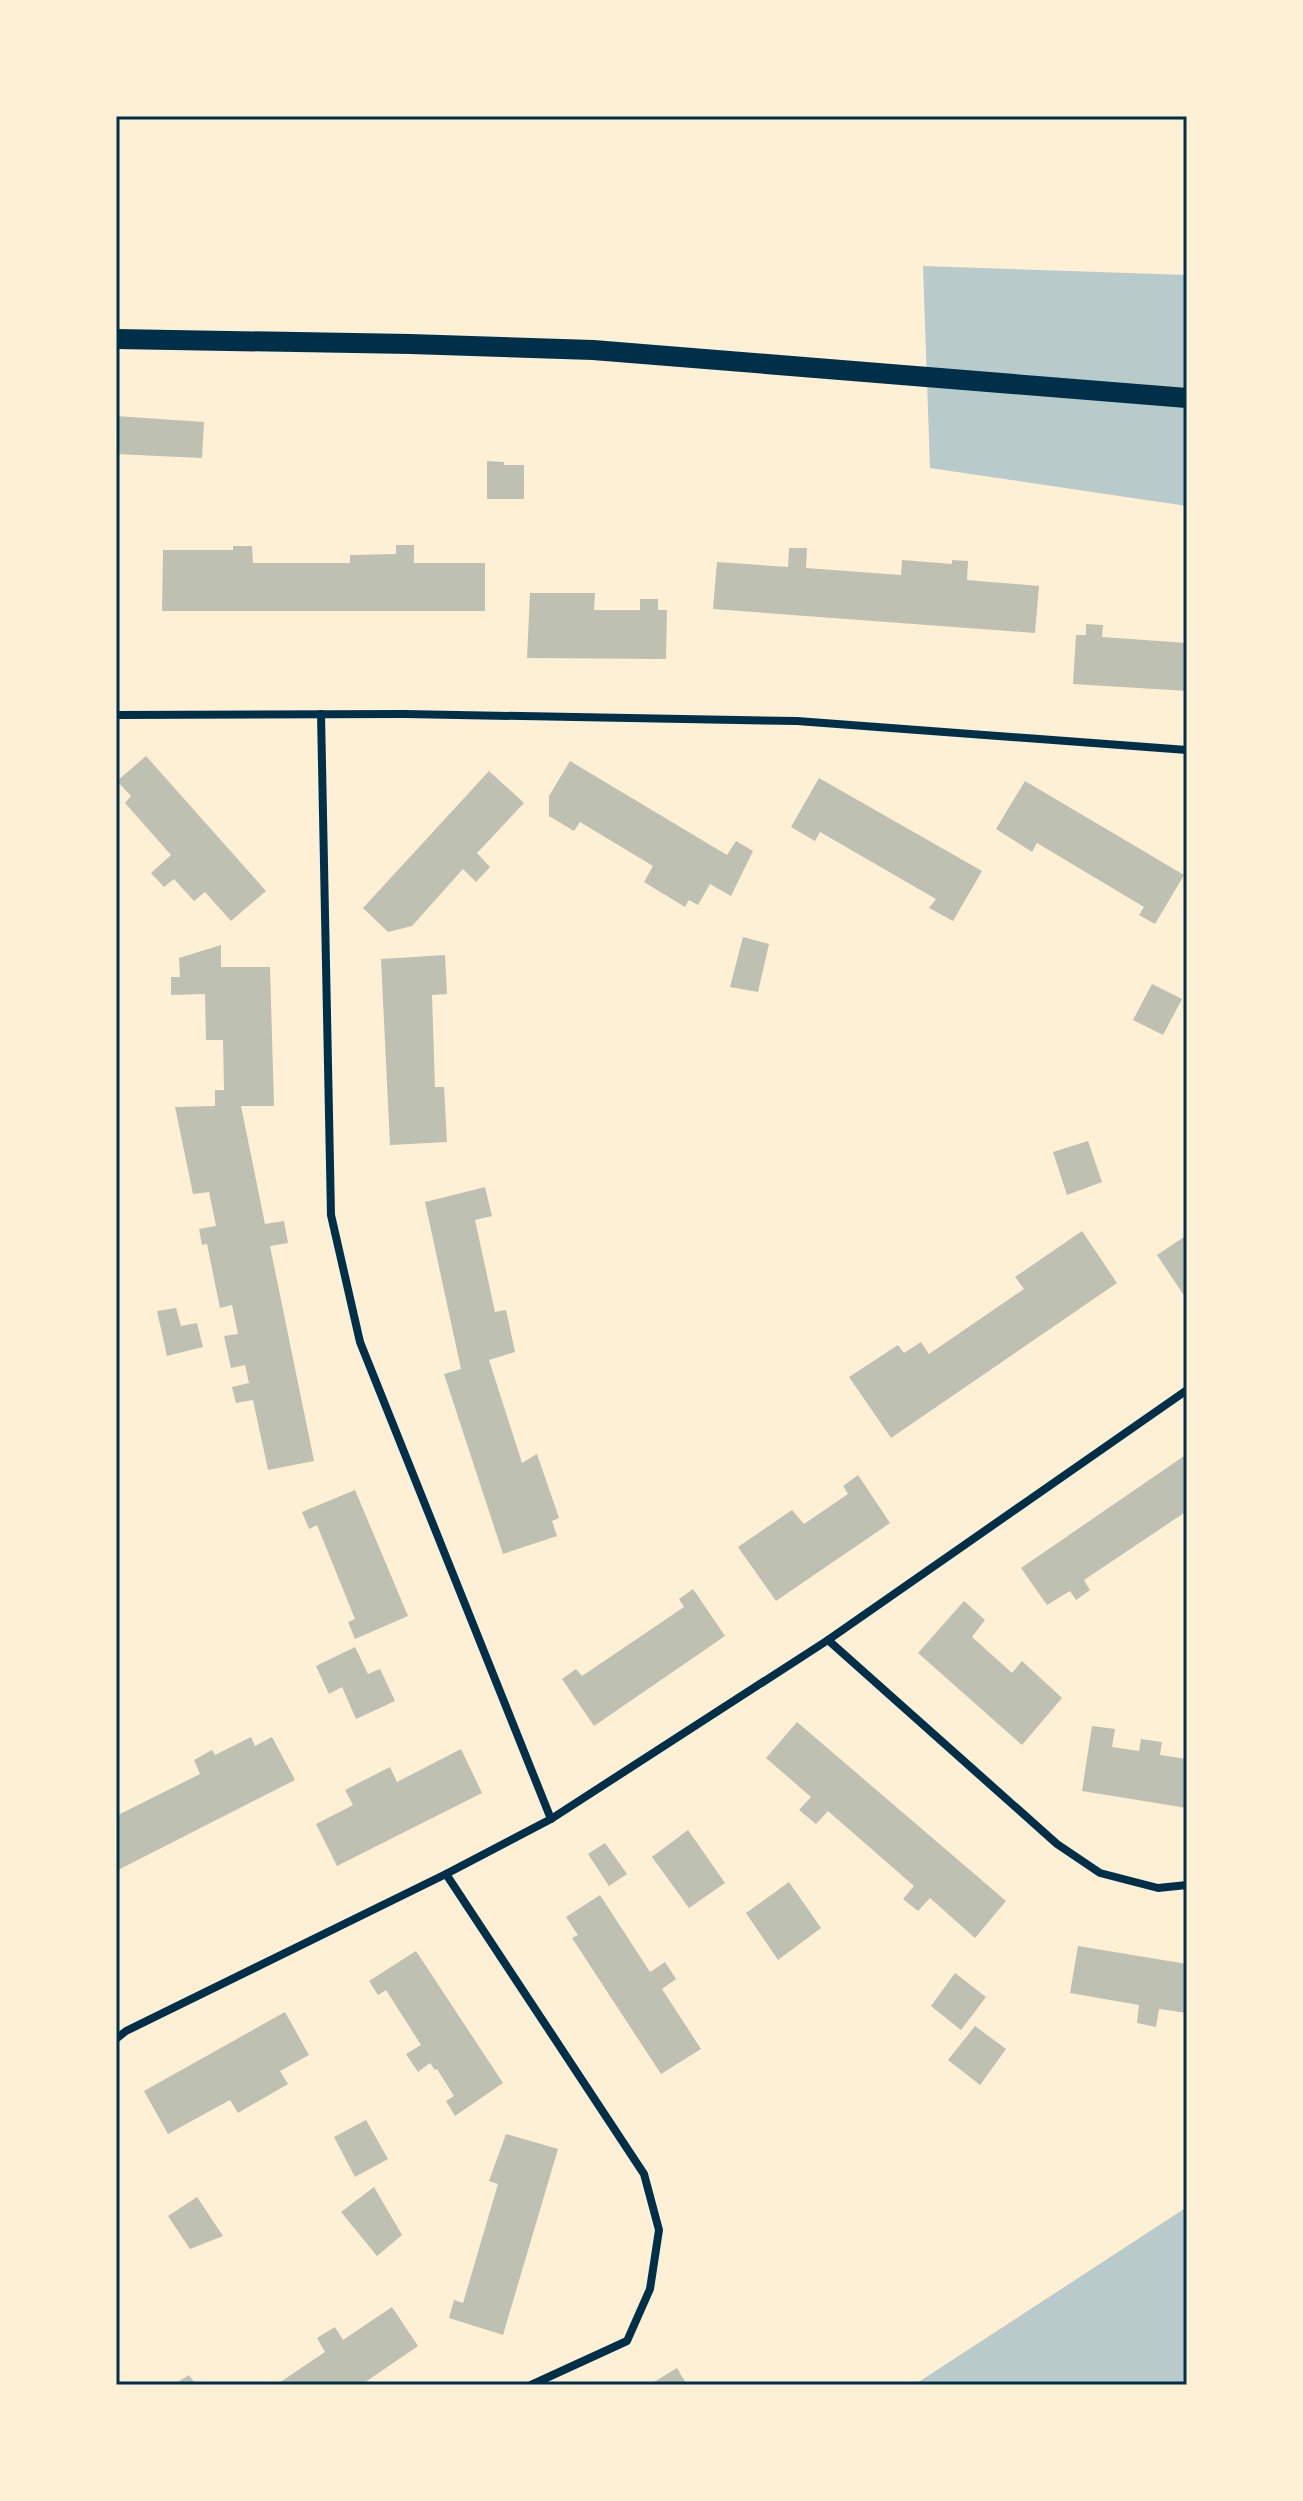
<svg xmlns="http://www.w3.org/2000/svg" width="1303" height="2501" viewBox="0 0 1303 2501" font-family="'Noto Serif',serif">
<style>
.green{fill:#b9caca}
.building{fill:#bec0b2}
.lines{fill:none;stroke-linecap:round;stroke-linejoin:round}
.minor{stroke:#003049;stroke-width:8}
.primary{stroke:#003049;stroke-width:20}
.neatline{fill:none;stroke:#003049;stroke-width:3}
</style>
<rect width="100%" height="100%" fill="#fdf0d5"/>
<g class="green">
<path d="M 923,266 L 1187,275 L 1187,506 L 930,468 Z"/>
<path d="M 1187,2207 L 1187,2385 L 914,2385 Z"/>
</g>
<g class="building">
<path d="M 116,416 L 204,422 L 202,458 L 116,454 Z"/>
<path d="M 487,461 L 504,462 L 504,465 L 524,465 L 524,499 L 487,499 Z"/>
<path d="M 396,545 L 414,545 L 414,563 L 485,563 L 485,611 L 162,611 L 163,550 L 233,550 L 233,546 L 252,546 L 253,563 L 350,563 L 350,555 L 396,554 Z"/>
<path d="M 789,548 L 807,548 L 806,568 L 901,575 L 902,560 L 952,564 L 952,560 L 968,561 L 967,580 L 1039,586 L 1035,633 L 713,609 L 717,562 L 788,567 Z"/>
<path d="M 530,593 L 595,593 L 594,610 L 640,610 L 640,599 L 658,599 L 658,610 L 667,610 L 666,659 L 527,658 Z"/>
<path d="M 1086,624 L 1103,625 L 1102,637 L 1187,643 L 1187,691 L 1073,684 L 1076,635 L 1086,635 Z"/>
<path d="M 146,756 L 266,891 L 231,921 L 205,892 L 194,901 L 174,879 L 164,887 L 151,873 L 171,855 L 125,803 L 131,796 L 117,781 Z"/>
<path d="M 570,761 L 727,855 L 736,841 L 753,851 L 731,896 L 710,884 L 698,905 L 689,900 L 685,907 L 644,882 L 653,866 L 580,822 L 574,831 L 549,816 L 549,796 Z"/>
<path d="M 489,771 L 524,803 L 477,853 L 490,867 L 476,882 L 463,869 L 412,926 L 388,932 L 363,908 Z"/>
<path d="M 819,778 L 982,871 L 953,921 L 929,908 L 936,899 L 820,832 L 815,841 L 791,827 Z"/>
<path d="M 1025,781 L 1184,875 L 1155,924 L 1139,915 L 1144,907 L 1037,843 L 1032,852 L 996,829 Z"/>
<path d="M 743,937 L 769,944 L 758,992 L 730,987 Z"/>
<path d="M 221,945 L 221,967 L 270,967 L 274,1106 L 241,1106 L 265,1224 L 284,1221 L 288,1243 L 270,1246 L 314,1461 L 268,1470 L 253,1400 L 236,1403 L 232,1387 L 249,1383 L 245,1365 L 231,1368 L 224,1336 L 238,1334 L 232,1305 L 220,1308 L 207,1244 L 202,1245 L 199,1229 L 216,1226 L 209,1192 L 193,1194 L 175,1107 L 215,1106 L 215,1090 L 224,1090 L 223,1040 L 206,1040 L 205,994 L 171,995 L 171,977 L 180,977 L 179,958 Z"/>
<path d="M 445,955 L 447,994 L 432,995 L 435,1087 L 444,1087 L 447,1142 L 390,1145 L 381,959 Z"/>
<path d="M 1152,984 L 1182,999 L 1163,1035 L 1133,1020 Z"/>
<path d="M 1088,1141 L 1102,1182 L 1067,1195 L 1053,1152 Z"/>
<path d="M 485,1187 L 492,1216 L 475,1220 L 495,1312 L 506,1310 L 515,1352 L 489,1360 L 522,1463 L 537,1454 L 559,1518 L 552,1521 L 557,1536 L 503,1554 L 444,1374 L 461,1369 L 425,1202 Z"/>
<path d="M 1082,1231 L 1117,1283 L 891,1438 L 849,1377 L 898,1345 L 904,1353 L 921,1342 L 929,1354 L 1024,1289 L 1015,1277 Z"/>
<path d="M 1187,1235 L 1187,1300 L 1157,1255 Z"/>
<path d="M 176,1308 L 181,1326 L 197,1323 L 203,1347 L 167,1356 L 157,1311 Z"/>
<path d="M 1187,1454 L 1187,1511 L 1084,1580 L 1090,1590 L 1076,1600 L 1070,1591 L 1047,1605 L 1021,1568 Z"/>
<path d="M 858,1475 L 890,1523 L 776,1601 L 738,1547 L 792,1510 L 804,1524 L 848,1494 L 843,1486 Z"/>
<path d="M 355,1490 L 408,1616 L 355,1639 L 348,1622 L 355,1619 L 317,1525 L 309,1529 L 302,1512 Z"/>
<path d="M 693,1589 L 725,1636 L 594,1726 L 562,1679 L 576,1669 L 582,1676 L 684,1607 L 679,1599 Z"/>
<path d="M 964,1601 L 985,1620 L 972,1637 L 1012,1673 L 1022,1661 L 1062,1698 L 1022,1745 L 918,1653 Z"/>
<path d="M 355,1647 L 368,1674 L 380,1669 L 395,1701 L 356,1719 L 342,1687 L 329,1694 L 316,1666 Z"/>
<path d="M 797,1722 L 1006,1901 L 975,1938 L 930,1898 L 918,1911 L 903,1899 L 914,1886 L 828,1811 L 816,1824 L 799,1810 L 811,1797 L 766,1758 Z"/>
<path d="M 1092,1726 L 1115,1729 L 1112,1747 L 1139,1751 L 1141,1739 L 1162,1742 L 1160,1755 L 1187,1759 L 1187,1808 L 1082,1791 Z"/>
<path d="M 251,1737 L 255,1746 L 272,1737 L 295,1780 L 116,1871 L 116,1816 L 200,1774 L 194,1760 L 212,1750 L 215,1755 Z"/>
<path d="M 461,1749 L 482,1793 L 337,1866 L 316,1824 L 353,1805 L 345,1790 L 390,1767 L 397,1782 Z"/>
<path d="M 688,1830 L 725,1883 L 689,1908 L 652,1857 Z"/>
<path d="M 605,1843 L 627,1874 L 609,1886 L 588,1854 Z"/>
<path d="M 789,1882 L 821,1928 L 778,1960 L 746,1913 Z"/>
<path d="M 600,1895 L 650,1972 L 665,1962 L 676,1979 L 662,1989 L 701,2049 L 661,2074 L 572,1938 L 578,1935 L 566,1917 Z"/>
<path d="M 1078,1946 L 1187,1964 L 1187,2013 L 1159,2009 L 1156,2027 L 1137,2023 L 1139,2005 L 1070,1993 Z"/>
<path d="M 416,1951 L 503,2083 L 455,2116 L 446,2101 L 454,2096 L 437,2069 L 435,2070 L 430,2063 L 418,2072 L 406,2054 L 421,2045 L 386,1990 L 378,1995 L 369,1981 Z"/>
<path d="M 955,1973 L 986,1997 L 961,2030 L 931,2006 Z"/>
<path d="M 285,2012 L 309,2055 L 280,2071 L 288,2084 L 238,2113 L 230,2100 L 168,2134 L 144,2091 Z"/>
<path d="M 975,2026 L 1006,2049 L 980,2085 L 948,2060 Z"/>
<path d="M 366,2120 L 388,2159 L 355,2177 L 334,2137 Z"/>
<path d="M 506,2134 L 558,2149 L 503,2335 L 449,2318 L 454,2300 L 463,2303 L 498,2184 L 489,2181 Z"/>
<path d="M 374,2187 L 402,2235 L 377,2256 L 341,2212 Z"/>
<path d="M 197,2197 L 223,2236 L 190,2249 L 168,2216 Z"/>
<path d="M 392,2307 L 418,2346 L 361,2385 L 276,2385 L 325,2352 L 317,2338 L 335,2327 L 343,2340 Z"/>
<path d="M 677,2368 L 687,2385 L 649,2385 Z"/>
<path d="M 189,2375 L 196,2385 L 173,2385 Z"/>
</g>
<g class="lines">
<g class="minor">
<path d="M 321,714 L 331,1215 L 360,1342 L 551,1819"/>
<path d="M 116,715 L 404,714 L 797,721 L 1187,750"/>
<path d="M 828,1640 L 1057,1844 L 1100,1873 L 1158,1888 L 1187,1885"/>
<path d="M 446,1874 L 644,2174 L 659,2230 L 650,2289 L 627,2341 L 531,2385"/>
<path d="M 116,2039 L 126,2031 L 446,1874 L 551,1819 L 828,1640 L 1187,1390"/>
</g>
<path class="primary" d="M 116,339 L 410,344 L 593,350 L 1187,398"/>
</g>
<rect width="1303" height="2501" fill="none" stroke="#fdf0d5" stroke-width="236"/>
<rect x="118" y="118" width="1067" height="2265" class="neatline"/>
</svg>
